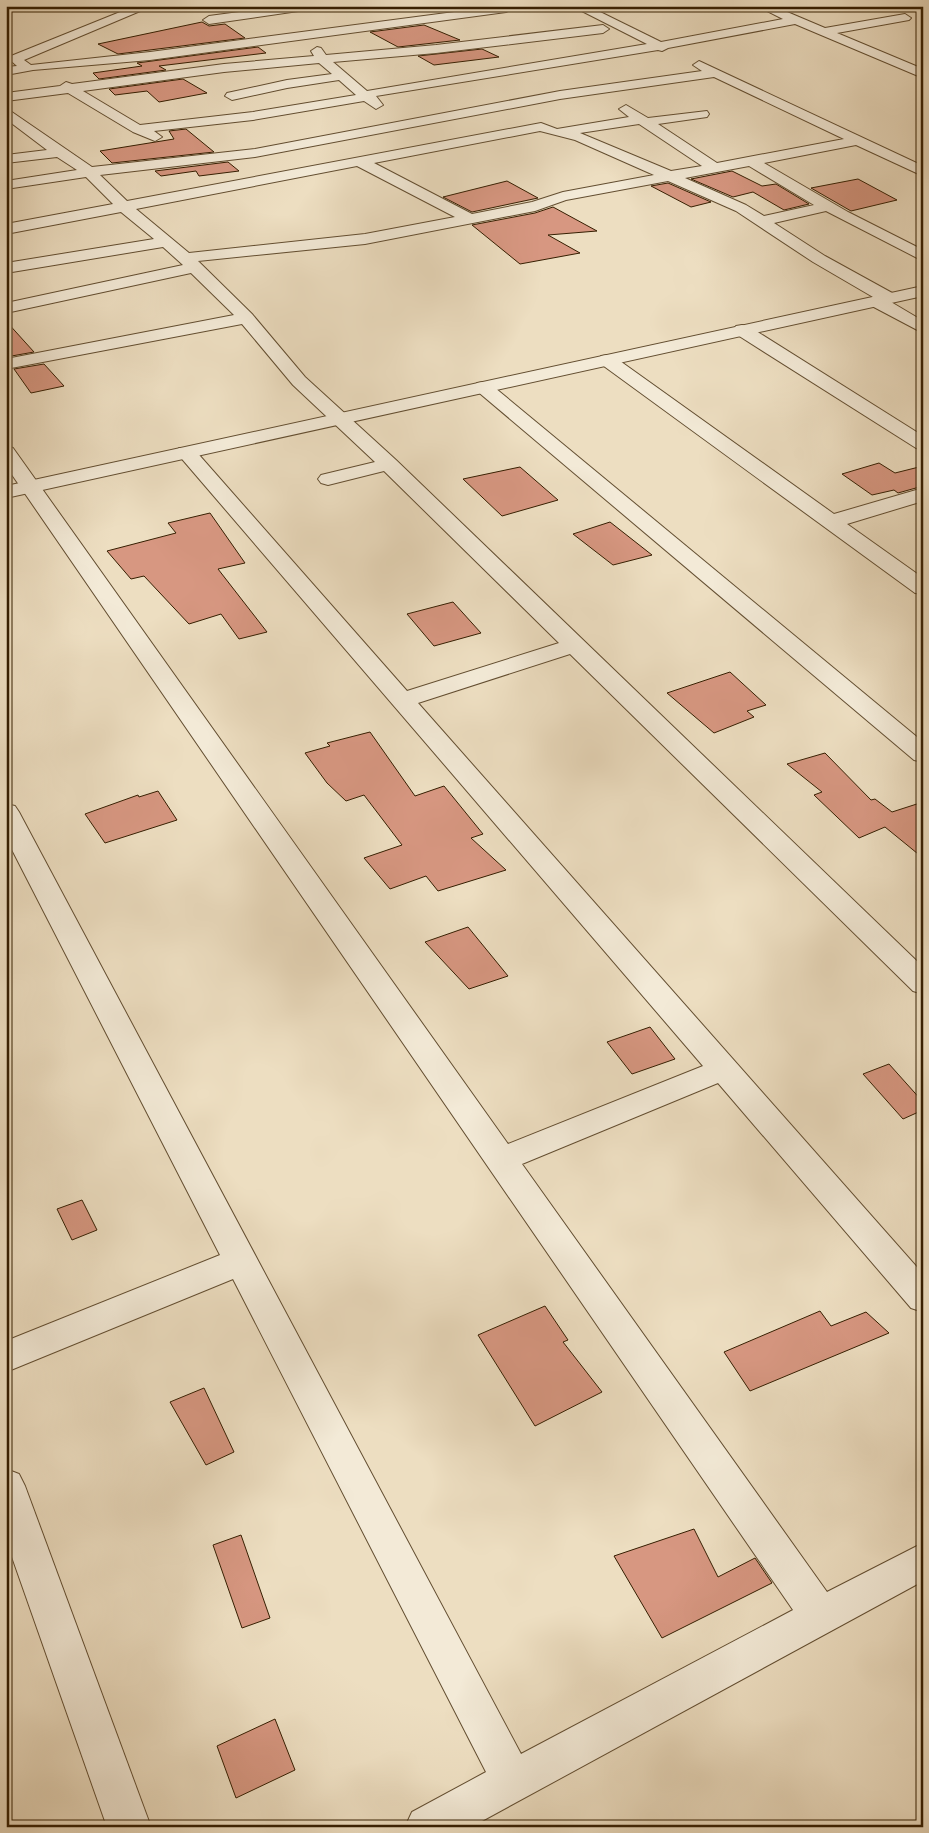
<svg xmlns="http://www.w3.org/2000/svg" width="929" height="1833" viewBox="0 0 929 1833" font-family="'IM FELL French Canon',serif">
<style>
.building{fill:#d79781;stroke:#351e01}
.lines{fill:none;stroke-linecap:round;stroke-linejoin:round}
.minor-casing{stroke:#634e31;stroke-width:2}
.tertiary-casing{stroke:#634e31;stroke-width:2}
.minor{fill:#f3ead7;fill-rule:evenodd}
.tertiary{fill:#f3ead7;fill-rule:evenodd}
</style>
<rect width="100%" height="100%" fill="#eddec1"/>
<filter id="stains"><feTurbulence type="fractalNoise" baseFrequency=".004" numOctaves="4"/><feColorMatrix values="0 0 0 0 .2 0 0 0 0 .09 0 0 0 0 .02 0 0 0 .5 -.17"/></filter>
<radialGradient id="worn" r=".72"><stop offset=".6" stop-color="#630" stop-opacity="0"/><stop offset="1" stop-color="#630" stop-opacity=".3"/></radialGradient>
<g class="building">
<path d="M 202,22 L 209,26 L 225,24 L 245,38 L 118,54 L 98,44 Z"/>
<path d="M 424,25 L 460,40 L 398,47 L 370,32 Z"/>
<path d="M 258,47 L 266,53 L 159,66 L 166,70 L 99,79 L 93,73 L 142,66 L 137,63 Z"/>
<path d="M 482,49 L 499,57 L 434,65 L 418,56 Z"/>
<path d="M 183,79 L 207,93 L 159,102 L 147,91 L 115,95 L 109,89 Z"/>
<path d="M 186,129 L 214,152 L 112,163 L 100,151 L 174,139 L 169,131 Z"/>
<path d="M 228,162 L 239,171 L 199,176 L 196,171 L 161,176 L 155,171 Z"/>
<path d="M 732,171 L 762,186 L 776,184 L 809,204 L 784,210 L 753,192 L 733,197 L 691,179 Z"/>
<path d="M 858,179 L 897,200 L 851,211 L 811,188 Z"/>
<path d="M 507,181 L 538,198 L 472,212 L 443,197 Z"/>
<path d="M 668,183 L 711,202 L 691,207 L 651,186 Z"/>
<path d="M 553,207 L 597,231 L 548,235 L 580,253 L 520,264 L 472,225 L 535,213 Z"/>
<path d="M 6,321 L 34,352 L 6,357 Z"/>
<path d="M 44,364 L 64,386 L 31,393 L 14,369 Z"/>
<path d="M 879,463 L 895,473 L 923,466 L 923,486 L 898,493 L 894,490 L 872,495 L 842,474 Z"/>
<path d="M 520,467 L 558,500 L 502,516 L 463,479 Z"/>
<path d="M 210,513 L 245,563 L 218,569 L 267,632 L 239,639 L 221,614 L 189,624 L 144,576 L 131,579 L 107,551 L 176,533 L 168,523 Z"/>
<path d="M 610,522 L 652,555 L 613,565 L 573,534 Z"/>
<path d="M 453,602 L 481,633 L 434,646 L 407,614 Z"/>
<path d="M 730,672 L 766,705 L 747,711 L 754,717 L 714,733 L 667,693 Z"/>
<path d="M 370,732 L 415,796 L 444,786 L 483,834 L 471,838 L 506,870 L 438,891 L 426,876 L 390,889 L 364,858 L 402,845 L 364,795 L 346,801 L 327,783 L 305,753 L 330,746 L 327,743 Z"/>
<path d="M 825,753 L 871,800 L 875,799 L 892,812 L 923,802 L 923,858 L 885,827 L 859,838 L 814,795 L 822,792 L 787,764 Z"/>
<path d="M 158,791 L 177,820 L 105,843 L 85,814 L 138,795 L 139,797 Z"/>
<path d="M 468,927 L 508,976 L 469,989 L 425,942 Z"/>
<path d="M 650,1027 L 675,1059 L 632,1074 L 607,1042 Z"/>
<path d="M 889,1064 L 923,1102 L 923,1110 L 903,1119 L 863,1074 Z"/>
<path d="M 82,1200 L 97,1230 L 72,1240 L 57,1209 Z"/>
<path d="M 545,1306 L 568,1340 L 563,1342 L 602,1392 L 535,1426 L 478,1335 Z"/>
<path d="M 820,1311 L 831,1326 L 866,1312 L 889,1333 L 750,1391 L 724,1352 Z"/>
<path d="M 204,1388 L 234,1452 L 206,1465 L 170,1402 Z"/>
<path d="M 694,1529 L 718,1577 L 755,1558 L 772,1583 L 662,1638 L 614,1556 Z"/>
<path d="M 241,1535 L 270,1618 L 242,1628 L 213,1545 Z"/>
<path d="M 275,1719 L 295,1770 L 236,1798 L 217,1746 Z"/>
</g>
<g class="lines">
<g class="minor-casing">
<g id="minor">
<path d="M 135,6 L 152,6 L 24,60 L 31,65 L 150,52 L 500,6 L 509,6 L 512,9 L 506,12 L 150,60 L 33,70 L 6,75 L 6,67 L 17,66 L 9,59 L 11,56 Z"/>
<path d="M 285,6 L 318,6 L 312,9 L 209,24 L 203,20 L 209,16 Z"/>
<path d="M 572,6 L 588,6 L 661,42 L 783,19 L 757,6 L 773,6 L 825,28 L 905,14 L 911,18 L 909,20 L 837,33 L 923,69 L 923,78 L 795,24 L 668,48 L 662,51 L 658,50 L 376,96 L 383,105 L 376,109 L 364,101 L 253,120 L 154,131 L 162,137 L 155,141 L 133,132 L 68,93 L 6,101 L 6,93 L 60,86 L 66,82 L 72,84 L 224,64 L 314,56 L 311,51 L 317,47 L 321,48 L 326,55 L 436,45 L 603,25 L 609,29 L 603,33 L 436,53 L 333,62 L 367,91 L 647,44 ZM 319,63 L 332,74 L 287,80 L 227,93 L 225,96 L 232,100 L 287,88 L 339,80 L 356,95 L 253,112 L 140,125 L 83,91 L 224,72 Z"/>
<path d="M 699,61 L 923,166 L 923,176 L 856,145 L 764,163 L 848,212 L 923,250 L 923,261 L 826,211 L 774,223 L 825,256 L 894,294 L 896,298 L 891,302 L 923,321 L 923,333 L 870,305 L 868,301 L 873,297 L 813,262 L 736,211 L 668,181 L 566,200 L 535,211 L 365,244 L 198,261 L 252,314 L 305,377 L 396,460 L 923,967 L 923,994 L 913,991 L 570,654 L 418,703 L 923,1274 L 923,1312 L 911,1308 L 718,1083 L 522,1164 L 827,1592 L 923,1543 L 923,1581 L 471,1827 L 405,1827 L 412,1812 L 486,1772 L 233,1279 L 6,1372 L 6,1341 L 220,1255 L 6,838 L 6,804 L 15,806 L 19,812 L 521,1754 L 793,1610 L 6,466 L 6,446 L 13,448 L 508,1144 L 703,1066 L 176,452 L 179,448 L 193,448 L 407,691 L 559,643 L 384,471 L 328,485 L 321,483 L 318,479 L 321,475 L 375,462 L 293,385 L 242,324 L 6,369 L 6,359 L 234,315 L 191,273 L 6,313 L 6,303 L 183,265 L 163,247 L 6,273 L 6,263 L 154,239 L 121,212 L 6,234 L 6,224 L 113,204 L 86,177 L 6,189 L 6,181 L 77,170 L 57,157 L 6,163 L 6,155 L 47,150 L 6,119 L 6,108 L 92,167 L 255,149 L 560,91 L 702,71 L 693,65 ZM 714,77 L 844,139 L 717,163 L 658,124 L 707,117 L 709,114 L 707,111 L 648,118 L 626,105 L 619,109 L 629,117 L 557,129 L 541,123 L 127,201 L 100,175 L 255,157 L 560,99 ZM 639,124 L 702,166 L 671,171 L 580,133 ZM 540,131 L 575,140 L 654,175 L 563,192 L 532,202 L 472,214 L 374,163 ZM 357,166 L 455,217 L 365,234 L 189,253 L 136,209 ZM 749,166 L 814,205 L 764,216 L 746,205 L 685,178 Z"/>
<path d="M 742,325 L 748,326 L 923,436 L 923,450 L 916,448 L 736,334 L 733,330 L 736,326 Z"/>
<path d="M 607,355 L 613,356 L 834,514 L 923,488 L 923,501 L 847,524 L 923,578 L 923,594 L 915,593 L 601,364 L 598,360 L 601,356 Z"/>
<path d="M 483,382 L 489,383 L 923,742 L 923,762 L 914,760 L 477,391 L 474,387 L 477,383 Z"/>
<path d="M 6,1469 L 19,1474 L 25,1486 L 151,1827 L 107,1827 L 6,1540 Z"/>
</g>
</g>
<g class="tertiary-casing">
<path id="tertiary" d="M 923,286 L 923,296 L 6,498 L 6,486 Z"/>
</g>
<use href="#minor" class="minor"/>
<use href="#tertiary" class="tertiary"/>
</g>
<rect width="929" height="1833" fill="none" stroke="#eddec1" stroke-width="25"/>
<rect x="8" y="8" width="914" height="1818" fill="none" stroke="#351e01" stroke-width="2.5"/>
<rect x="12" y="12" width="904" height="1808" fill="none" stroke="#351e01"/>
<rect width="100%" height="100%" filter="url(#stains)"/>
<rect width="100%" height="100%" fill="url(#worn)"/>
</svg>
